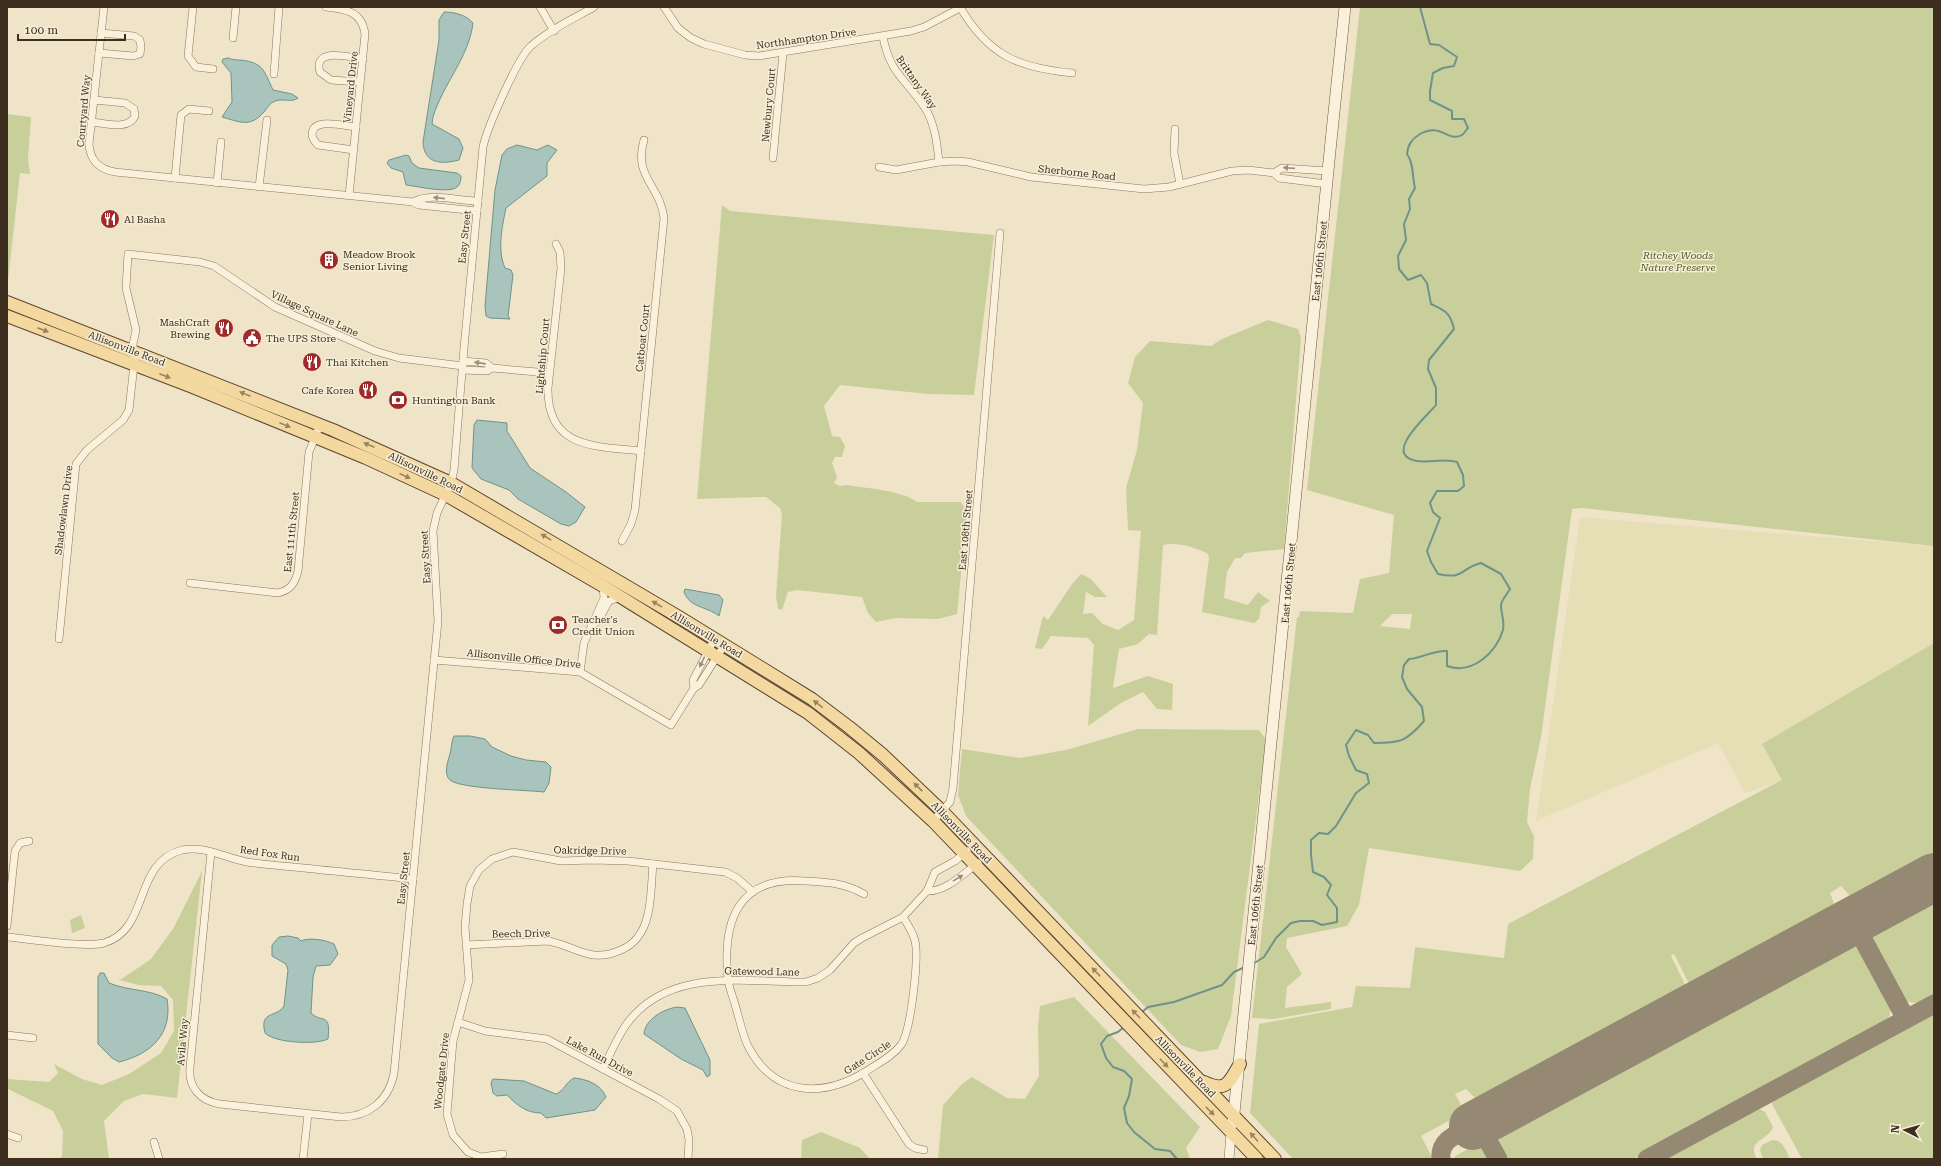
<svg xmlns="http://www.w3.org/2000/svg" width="1941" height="1166" viewBox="0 0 1941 1166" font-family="'Roboto Serif',serif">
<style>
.farmland{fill:#e6deb5}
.green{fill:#c9cf9b;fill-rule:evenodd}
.water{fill:#a9c4bc;stroke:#6f938a}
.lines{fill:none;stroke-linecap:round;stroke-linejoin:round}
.stream{stroke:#6f938a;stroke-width:2}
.taxiway{stroke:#968974;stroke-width:19}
.runway{stroke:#968974;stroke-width:48}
.minor-casing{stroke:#8d765c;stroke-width:8}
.tertiary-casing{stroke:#8d765c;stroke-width:10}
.secondary-casing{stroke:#6f573f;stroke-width:12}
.primary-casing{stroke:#5b4430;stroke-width:14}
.minor{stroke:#faf1dc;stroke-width:7}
.tertiary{stroke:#faf1dc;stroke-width:9}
.secondary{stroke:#faf1dc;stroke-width:11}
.primary{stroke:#f3d9a0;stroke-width:12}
.oneway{fill:#9c907e}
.oneway2{fill:#988460}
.labels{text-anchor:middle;stroke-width:3;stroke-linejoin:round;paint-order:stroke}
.street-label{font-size:10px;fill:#3d2e20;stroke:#f7eed8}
.poi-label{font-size:10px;fill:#3d2e20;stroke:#f7eed8;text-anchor:start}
.park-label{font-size:10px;font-style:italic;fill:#4d5a26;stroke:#f7eed8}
</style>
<rect width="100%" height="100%" fill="#f0e4c8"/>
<path class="farmland" d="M 1580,517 L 1934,546 L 1934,643 L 1762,744 L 1782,780 L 1745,793 L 1718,743 L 1536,821 Z"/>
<g class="green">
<path d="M 1360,7 L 1934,7 L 1934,546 L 1582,508 L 1572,509 L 1541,737 L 1530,789 L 1527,822 L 1534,836 L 1533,859 L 1520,871 L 1369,848 L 1359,905 L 1347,926 L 1287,938 L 1286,947 L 1302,974 L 1287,987 L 1285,1008 L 1331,1002 L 1331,1009 L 1274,1019 L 1252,1018 L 1297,617 L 1299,617 L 1300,611 L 1353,613 L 1360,579 L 1389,573 L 1394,515 L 1307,490 ZM 1392,614 L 1412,614 L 1410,629 L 1380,626 Z"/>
<path d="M 7,114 L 31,117 L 28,159 L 30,174 L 20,173 L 7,290 Z"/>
<path d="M 722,205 L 730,211 L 994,235 L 974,395 L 928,394 L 840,385 L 824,406 L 832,436 L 840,437 L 845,446 L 842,457 L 835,457 L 832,463 L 837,477 L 834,483 L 840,486 L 847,485 C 865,488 904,491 917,502 L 961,502 L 967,512 L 957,614 L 938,619 L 896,618 L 876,622 L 868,613 L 862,597 L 797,590 L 788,592 L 782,610 L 778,609 L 776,596 L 782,515 L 780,508 L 766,497 L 697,499 Z"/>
<path d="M 1268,320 L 1298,329 L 1301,338 L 1284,549 L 1245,553 L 1241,558 L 1235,558 L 1227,572 L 1224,598 L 1248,605 L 1258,592 L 1270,601 L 1261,607 L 1259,619 L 1254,623 L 1202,612 L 1209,558 L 1207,553 C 1192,547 1179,542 1163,545 L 1157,635 L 1149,634 L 1138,644 L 1119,649 L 1113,688 L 1148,676 L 1173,684 L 1172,710 L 1157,709 L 1143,692 L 1121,703 L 1088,726 L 1094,645 L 1088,638 L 1051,636 L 1042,649 L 1035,648 L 1043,616 L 1048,620 L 1072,584 L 1081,574 L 1091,579 L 1107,597 L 1095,597 L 1086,592 L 1083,614 L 1092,613 L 1103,624 L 1118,630 L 1134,620 L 1141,531 L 1128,530 L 1126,488 L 1137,450 L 1143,403 L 1128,383 L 1135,357 L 1150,341 L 1211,346 L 1222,339 Z"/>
<path d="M 1934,643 L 1934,859 L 1862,897 L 1851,897 L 1841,886 L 1830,893 L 1834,903 L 1828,916 L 1694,989 L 1691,988 L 1674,954 L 1671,956 L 1688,990 L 1687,993 L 1488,1100 L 1475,1098 L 1466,1089 L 1455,1094 L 1465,1112 L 1421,1136 L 1433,1159 L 1293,1159 L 1250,1113 L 1259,1024 L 1352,1007 L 1356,986 L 1410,988 L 1415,947 L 1504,958 L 1508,924 L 1782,780 L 1762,744 Z"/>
<path d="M 1138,729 L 1259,730 L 1266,740 L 1231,1016 L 1218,1049 L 1200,1052 L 1181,1045 L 966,816 L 958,795 L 962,749 L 1020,758 L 1066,750 Z"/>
<path d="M 202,871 L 177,1098 L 143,1094 L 124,1101 L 104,1121 L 109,1159 L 60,1159 L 62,1156 L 63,1131 L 53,1111 L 8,1089 L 7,1079 L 49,1082 L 58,1073 L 54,1064 L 82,1079 L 102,1085 L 129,1074 L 161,1053 L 174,1031 L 173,1000 L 161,986 L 138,985 L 120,980 L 151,959 L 173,929 Z"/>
<path d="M 1934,896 L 1934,995 C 1923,1001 1913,1007 1902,998 L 1873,943 L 1873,935 L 1879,926 Z"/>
<path d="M 81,915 L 85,928 L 72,933 L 70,920 Z"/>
<path d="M 1842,946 L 1854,946 L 1862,951 L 1891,1006 L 1890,1015 L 1883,1024 L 1633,1159 L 1505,1159 C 1499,1147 1496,1140 1504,1128 Z"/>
<path d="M 1074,997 L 1200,1127 L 1186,1148 L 1190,1159 L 938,1159 L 943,1105 L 962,1084 L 972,1077 L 1007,1098 L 1025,1099 L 1039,1076 L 1038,1027 L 1040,1006 Z"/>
<path d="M 1934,1011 L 1934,1159 L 1802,1159 L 1772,1104 L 1776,1096 Z"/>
<path d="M 1756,1107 L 1765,1112 L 1773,1127 C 1769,1141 1746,1139 1757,1159 L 1660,1159 Z"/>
<path d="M 821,1132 L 860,1148 L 870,1159 L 801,1159 L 802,1140 Z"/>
<path d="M 1772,1140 C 1783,1139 1786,1151 1790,1159 L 1763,1159 L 1760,1150 L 1762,1145 Z"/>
<path d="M 1481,1142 L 1490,1159 L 1455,1159 L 1455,1156 Z"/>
</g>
<g class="water">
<path d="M 444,12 C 455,12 466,15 473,23 C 469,57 443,84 433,117 L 432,124 L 459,139 L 463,148 L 459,160 C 440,165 424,163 423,142 L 439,40 L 439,20 Z"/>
<path d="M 229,58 C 232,60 237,60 241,60 C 264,63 264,71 273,90 L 292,94 L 298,98 C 292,103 284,98 275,101 C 270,103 267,108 264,112 C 250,128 240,122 222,117 L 232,102 L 231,73 L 222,62 L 223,59 Z"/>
<path d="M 517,145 L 537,150 L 548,145 L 557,150 L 547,163 L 547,176 L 506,208 C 502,227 497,250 505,268 L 511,270 L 513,275 L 508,316 L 510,319 L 490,318 L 486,316 L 485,306 L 495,190 L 502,155 L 507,149 Z"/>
<path d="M 406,155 L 409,156 L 412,163 L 419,168 L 457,173 L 461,176 C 461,180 460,185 457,187 C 449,194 416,186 406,185 L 403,172 L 391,168 L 387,163 L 389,160 Z"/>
<path d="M 477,420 L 507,423 L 507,431 L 530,468 L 566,492 L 585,507 L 576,522 L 569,526 L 561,524 L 518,499 L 509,490 L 481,479 L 472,468 L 474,425 Z"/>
<path d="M 685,589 L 719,595 L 723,600 L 719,616 C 706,606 690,608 684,592 Z"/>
<path d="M 454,736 L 470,736 L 485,739 L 492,747 L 511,756 L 526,760 L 546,762 L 551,767 L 549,783 L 544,792 C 528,790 460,789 450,780 C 443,774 448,761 450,754 C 452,747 451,742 454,736 Z"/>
<path d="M 288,936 L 298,938 L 301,941 C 309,937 326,940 334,944 L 338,954 L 330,965 L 316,966 L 313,977 L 311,1013 C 322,1024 331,1011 328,1039 C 316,1045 275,1043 265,1033 C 259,1010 277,1018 284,1006 L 288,970 L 286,964 L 272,956 L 272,945 L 279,937 Z"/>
<path d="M 100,973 L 104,973 L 109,983 C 128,991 150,989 167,999 C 173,1034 151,1054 119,1062 L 112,1058 L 98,1044 L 98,977 Z"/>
<path d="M 677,1007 L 685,1008 L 710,1060 L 710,1075 L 707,1077 L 703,1070 L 681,1059 L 644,1034 C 645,1019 664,1009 677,1007 Z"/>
<path d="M 574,1078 C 586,1079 601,1084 606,1097 L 595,1110 L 546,1118 L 541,1113 C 526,1113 517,1105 507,1095 L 497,1096 L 493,1093 L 491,1083 L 493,1079 L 524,1081 L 556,1094 C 564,1091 566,1082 574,1078 Z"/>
</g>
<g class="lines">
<g class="stream">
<path d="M 1253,964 L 1264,957 L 1276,938 L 1291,923 L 1300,921 L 1313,921 L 1322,925 L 1337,922 L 1337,908 L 1327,895 L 1331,885 L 1324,877 L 1313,872 L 1311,855 L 1311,840 L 1319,833 L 1328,834 L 1336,826 L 1356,793 L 1369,783 L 1367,774 L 1356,770 L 1349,756 L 1346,745 L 1356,730 L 1368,735 L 1374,743 C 1400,743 1406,742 1424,721 L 1422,707 L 1407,689 L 1402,677 L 1404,665 L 1409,659 C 1423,658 1433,650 1447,651 L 1447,666 C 1472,675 1496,653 1503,630 C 1505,622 1501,614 1501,605 C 1501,601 1507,594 1510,589 L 1501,574 L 1481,563 C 1460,568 1465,580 1438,574 L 1431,562 L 1427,551 L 1440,518 L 1433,512 L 1430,503 L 1437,491 L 1458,491 L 1464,486 L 1463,475 L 1457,462 C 1443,458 1431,463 1417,461 C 1381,455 1428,415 1436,405 L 1436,388 L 1428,369 L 1429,360 L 1454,329 C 1450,312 1445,311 1431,304 L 1427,283 L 1421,275 L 1408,280 L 1399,269 L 1398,256 L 1406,240 L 1404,224 L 1410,209 L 1409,199 L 1415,188 C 1412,177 1414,163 1407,154 C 1408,144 1412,139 1420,134 C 1441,122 1448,143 1462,135 C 1464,134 1466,130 1468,128 L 1464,119 L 1452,119 L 1452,111 L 1430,100 L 1430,91 L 1433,73 L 1443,68 L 1454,66 L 1457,57 L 1439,45 L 1430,44 L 1420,7"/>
<path d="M 1141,1013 L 1148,1007 L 1174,1002 L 1222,985 L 1234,972 L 1245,967"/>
<path d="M 1124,1027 L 1118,1032 L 1107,1036 L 1101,1044 L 1106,1058 L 1113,1067 L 1124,1071 L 1132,1079 L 1129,1096 L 1124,1108 L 1127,1123 L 1134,1132 L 1155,1149 L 1170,1151 L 1177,1159"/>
</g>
<g class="taxiway">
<path d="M 1853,921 L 1906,1019"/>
<path d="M 1478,1123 L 1498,1159"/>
<path d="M 1441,1159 C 1439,1139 1458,1134 1473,1126"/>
<path d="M 1647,1159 L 1934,1004"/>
</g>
<path class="runway" d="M 1473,1126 L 1934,877"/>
<g class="minor-casing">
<g id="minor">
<path d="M 104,7 L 89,144 C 90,161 99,169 115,172 L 413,202"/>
<path d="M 193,7 L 188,56 L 196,67 L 213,69"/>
<path d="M 326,7 C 345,9 362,11 365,34 L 349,196"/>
<path d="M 540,7 L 554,31"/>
<path d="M 664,7 L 678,28 L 691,38 L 704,44 L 745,55 L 759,56 L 911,31 L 924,27 L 962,7"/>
<path d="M 960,7 C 988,55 1018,68 1072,73"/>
<path d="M 883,37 C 890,74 906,79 925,108 C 935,124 937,143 939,162"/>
<path d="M 233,38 L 236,7"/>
<path d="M 99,53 L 133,56 L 140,54 L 141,47 L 140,40 L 134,36 L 101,33"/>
<path d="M 274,74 L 279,7"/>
<path d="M 360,82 L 331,80 L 320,72 C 312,47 351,57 363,59"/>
<path d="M 91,122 C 105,123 128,131 135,116 L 134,109 L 125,103 L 94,100"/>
<path d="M 1175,129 L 1174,153 L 1180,184"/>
<path d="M 354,150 L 318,145 C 315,142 312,139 312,134 C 313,117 345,126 356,127"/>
<path d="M 773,158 L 783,53"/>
<path d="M 879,167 L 896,170 L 939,162 L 956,161 L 968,162 L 1031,177 L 1144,189 L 1169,187 L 1232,171 L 1248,170 L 1274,173"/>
<path d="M 175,178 L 181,115 L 189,109 L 209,111"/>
<path d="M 217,183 L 221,142"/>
<path d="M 1327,184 L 1279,178 L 1274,173 L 1282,168 L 1328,171"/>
<path d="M 259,187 L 267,120"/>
<path d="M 477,211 L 419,205 L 413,202 C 432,192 457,201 478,201"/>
<path d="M 556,244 L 560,252 L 561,268 L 548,388 C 547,449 595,446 641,451"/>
<path d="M 492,368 L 549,373"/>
<path d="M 463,370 L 487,371 L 492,368 L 486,363 L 463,361"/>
<path d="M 622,541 L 631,524 L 635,510 L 664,218 C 660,185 633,177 644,140"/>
<path d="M 190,583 L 278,593 C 290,590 295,584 298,571 L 309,452 L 320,425"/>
<path d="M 592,625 L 598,621 L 609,601 L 621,597"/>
<path d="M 59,639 L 76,464 L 87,450 L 123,420 L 129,410 L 134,365 L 133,344 L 136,330 L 126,288 L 128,254 L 200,262 L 214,266 L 275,307 L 375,351 L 399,358 L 463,366"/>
<path d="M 434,660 L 580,672 L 671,725 L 694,688 L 699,685 L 725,644"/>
<path d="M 580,672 L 584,643 L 604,598 L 603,586"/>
<path d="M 694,688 L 693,680 L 715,638"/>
<path d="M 933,821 L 950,802 L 953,788 L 1000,233"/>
<path d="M 211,852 L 190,1067 C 188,1087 200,1101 220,1104 L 341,1117 C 368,1117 389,1101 394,1073 L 438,621 L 433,531 L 437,513 L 451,483 L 454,470 L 464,348 L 483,147 C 487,128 518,57 531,46 C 549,30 573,19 594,7"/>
<path d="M 927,891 C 946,892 964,873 978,863"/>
<path d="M 864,894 C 845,883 827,882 806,881 C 738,875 722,921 728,979 C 729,989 734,999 736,1008 C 740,1021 743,1037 749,1048 C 775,1096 822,1098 865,1072 C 877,1064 892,1057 901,1045 C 911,1031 919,958 915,941 C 913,932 908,925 903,917"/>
<path d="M 7,926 L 15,851 L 20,843 L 29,841"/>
<path d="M 7,937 C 30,939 84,948 104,943 C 151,929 132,863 182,850 C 204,845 225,858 247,862 C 266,865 285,866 304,868 C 340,872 377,875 413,879"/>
<path d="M 466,945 L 547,941 C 564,943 578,953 594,955 C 604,956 612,954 621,950 C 654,936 650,894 653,864"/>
<path d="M 458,1022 L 485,1031 L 547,1039 L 659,1099 L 677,1111 L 687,1129 L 689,1140 L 688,1159"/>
<path d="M 7,1035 L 33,1038"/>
<path d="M 603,1069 C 610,1054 617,1038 626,1025 C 667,967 745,982 806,982 L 818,978 L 830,970 L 854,943 L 862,938 L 903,917 L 927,891 L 935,872 L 955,861 L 967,851"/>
<path d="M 863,1073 L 909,1144 L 915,1148 L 924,1150"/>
<path d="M 7,1134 L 18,1138"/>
<path d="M 154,1142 L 159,1159"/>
<path d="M 503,1154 L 481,1157 L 468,1152 L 453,1135 L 447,1114 L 453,1041 L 469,980 L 465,927 L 467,904 L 470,886 L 479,870 L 492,859 L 513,852 L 561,861 L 593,860 L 628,861 L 725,872 L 737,878 L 753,892"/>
<path d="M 303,1159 L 308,1114"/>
</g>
</g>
<g class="tertiary-casing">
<path id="tertiary" d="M 1229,1159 L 1231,1133"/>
</g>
<g class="secondary-casing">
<path id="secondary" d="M 1233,1123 L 1331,141 L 1345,7"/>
</g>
<g class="primary-casing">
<g id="primary">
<path d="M 7,302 L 333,430 L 451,483 L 679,617 L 812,699 L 849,727 L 883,755 L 942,811 L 1275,1159"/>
<path d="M 7,316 L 190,386 L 315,437 L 366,458 L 446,495 L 603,586 L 808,713 L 859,753 L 933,821 L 1257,1159"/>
<path d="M 1204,1082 C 1227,1093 1229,1082 1240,1064"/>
</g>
</g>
<use href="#minor" class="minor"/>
<use href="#tertiary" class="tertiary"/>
<use href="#secondary" class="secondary"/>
<use href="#primary" class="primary"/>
</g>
<defs><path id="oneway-solid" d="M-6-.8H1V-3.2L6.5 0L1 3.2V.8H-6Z"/></defs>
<g class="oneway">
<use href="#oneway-solid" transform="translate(1289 168) rotate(-176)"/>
<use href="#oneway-solid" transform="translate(439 198) rotate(-174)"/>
<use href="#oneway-solid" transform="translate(480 363) rotate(-172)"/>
<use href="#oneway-solid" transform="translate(702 662) rotate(116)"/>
<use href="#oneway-solid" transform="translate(958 878) rotate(-31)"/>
</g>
<g class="oneway2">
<use href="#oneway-solid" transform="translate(43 330) rotate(21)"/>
<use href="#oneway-solid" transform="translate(165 376) rotate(21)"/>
<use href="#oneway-solid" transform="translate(245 394) rotate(-158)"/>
<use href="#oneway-solid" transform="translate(285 425) rotate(22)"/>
<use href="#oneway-solid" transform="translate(369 445) rotate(-157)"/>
<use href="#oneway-solid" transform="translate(405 476) rotate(25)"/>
<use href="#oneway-solid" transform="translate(546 537) rotate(-149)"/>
<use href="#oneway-solid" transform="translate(657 604) rotate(-149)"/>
<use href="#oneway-solid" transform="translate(818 704) rotate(-143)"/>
<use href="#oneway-solid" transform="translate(918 787) rotate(-136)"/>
<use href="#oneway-solid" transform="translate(1096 972) rotate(-134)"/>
<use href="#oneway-solid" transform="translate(1136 1014) rotate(-134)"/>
<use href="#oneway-solid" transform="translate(1164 1063) rotate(46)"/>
<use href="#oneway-solid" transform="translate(1210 1111) rotate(45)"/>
<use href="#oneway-solid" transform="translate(1254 1137) rotate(-132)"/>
</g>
<defs>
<g id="restaurant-disc" transform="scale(1)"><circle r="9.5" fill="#9e2a2b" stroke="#f7eed8"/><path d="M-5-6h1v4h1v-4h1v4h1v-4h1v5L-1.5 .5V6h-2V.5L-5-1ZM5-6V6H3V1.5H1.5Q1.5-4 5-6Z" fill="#fff"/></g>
<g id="building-disc" transform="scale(1)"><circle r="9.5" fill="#9e2a2b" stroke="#f7eed8"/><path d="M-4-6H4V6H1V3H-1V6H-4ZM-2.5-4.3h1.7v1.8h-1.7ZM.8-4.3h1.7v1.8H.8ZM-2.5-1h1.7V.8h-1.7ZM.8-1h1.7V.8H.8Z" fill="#fff"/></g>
<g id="civic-disc" transform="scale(1)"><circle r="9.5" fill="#9e2a2b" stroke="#f7eed8"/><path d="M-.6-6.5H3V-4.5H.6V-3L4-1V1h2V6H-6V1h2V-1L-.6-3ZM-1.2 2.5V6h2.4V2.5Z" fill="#fff"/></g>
<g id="bank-disc" transform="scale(1)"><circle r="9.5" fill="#9e2a2b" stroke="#f7eed8"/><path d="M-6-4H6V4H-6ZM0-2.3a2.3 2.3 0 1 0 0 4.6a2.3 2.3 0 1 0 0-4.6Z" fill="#fff"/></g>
</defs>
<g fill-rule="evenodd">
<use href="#restaurant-disc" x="110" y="219"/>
<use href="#building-disc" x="329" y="260"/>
<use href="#restaurant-disc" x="224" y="328"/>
<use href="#civic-disc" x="252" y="338"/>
<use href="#restaurant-disc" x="312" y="362"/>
<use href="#restaurant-disc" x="368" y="390"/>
<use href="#bank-disc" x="398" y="400"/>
<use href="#bank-disc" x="558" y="625"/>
</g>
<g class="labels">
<g class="street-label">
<text transform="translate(806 38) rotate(-8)" y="4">Northhampton Drive</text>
<text transform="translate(917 82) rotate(55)" y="4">Brittany Way</text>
<text transform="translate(350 87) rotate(-84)" y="4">Vineyard Drive</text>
<text transform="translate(768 105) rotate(-85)" y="4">Newbury Court</text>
<text transform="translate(83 111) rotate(-85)" y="4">Courtyard Way</text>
<text transform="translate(1077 172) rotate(6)" y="4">Sherborne Road</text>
<text transform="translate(464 237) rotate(-84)" y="4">Easy Street</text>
<text transform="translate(1319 261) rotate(-84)" y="4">East 106th Street</text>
<text transform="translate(315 313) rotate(25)" y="4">Village Square Lane</text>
<text transform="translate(642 338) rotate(-84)" y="4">Catboat Court</text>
<text transform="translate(127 348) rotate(21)" y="4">Allisonville Road</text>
<text transform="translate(542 356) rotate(-85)" y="4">Lightship Court</text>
<text transform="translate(426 472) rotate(26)" y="4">Allisonville Road</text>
<text transform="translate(63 510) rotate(-83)" y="4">Shadowlawn Drive</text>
<text transform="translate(965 530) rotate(-85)" y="4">East 108th Street</text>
<text transform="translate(291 532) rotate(-84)" y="4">East 111th Street</text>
<text transform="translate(425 557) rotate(-93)" y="4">Easy Street</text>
<text transform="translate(1288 583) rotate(-85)" y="4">East 106th Street</text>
<text transform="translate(707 634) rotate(31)" y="4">Allisonville Road</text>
<text transform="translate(524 658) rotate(6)" y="4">Allisonville Office Drive</text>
<text transform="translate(962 832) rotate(46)" y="4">Allisonville Road</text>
<text transform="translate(590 850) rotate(1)" y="4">Oakridge Drive</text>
<text transform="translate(270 853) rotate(8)" y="4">Red Fox Run</text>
<text transform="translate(403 878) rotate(-84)" y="4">Easy Street</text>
<text transform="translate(1255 905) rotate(-84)" y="4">East 106th Street</text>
<text transform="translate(521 933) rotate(-1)" y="4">Beech Drive</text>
<text transform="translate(762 971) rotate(1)" y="4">Gatewood Lane</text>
<text transform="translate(182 1042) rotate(-85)" y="4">Avila Way</text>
<text transform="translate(600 1056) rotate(28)" y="4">Lake Run Drive</text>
<text transform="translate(867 1057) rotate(-33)" y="4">Gate Circle</text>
<text transform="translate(1186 1066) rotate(46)" y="4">Allisonville Road</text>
<text transform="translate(441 1071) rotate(-84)" y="4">Woodgate Drive</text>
</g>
<g class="poi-label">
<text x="124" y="223">Al Basha</text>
<text x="343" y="258">Meadow Brook<tspan x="343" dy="12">Senior Living</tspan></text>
<text x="210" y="326" text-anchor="end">MashCraft<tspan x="210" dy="12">Brewing</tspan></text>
<text x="266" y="342">The UPS Store</text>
<text x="326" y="366">Thai Kitchen</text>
<text x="354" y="394" text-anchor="end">Cafe Korea</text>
<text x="412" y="404">Huntington Bank</text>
<text x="572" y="623">Teacher's<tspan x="572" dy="12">Credit Union</tspan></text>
</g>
<g class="park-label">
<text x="1678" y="259">Ritchey Woods<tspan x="1678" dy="12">Nature Preserve</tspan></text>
</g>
</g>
<rect width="1941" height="1166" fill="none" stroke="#3d2e20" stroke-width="16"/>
<g transform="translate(1905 1130) rotate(276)" stroke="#f7eed8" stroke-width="3" paint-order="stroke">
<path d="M0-3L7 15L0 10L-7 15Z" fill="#3d2e20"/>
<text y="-6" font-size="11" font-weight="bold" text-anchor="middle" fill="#3d2e20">N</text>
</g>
<path d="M18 34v6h107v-6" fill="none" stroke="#3d2e20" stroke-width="2"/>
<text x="24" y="34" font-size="12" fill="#3d2e20" stroke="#f7eed8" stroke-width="3" paint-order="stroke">100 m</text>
</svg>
